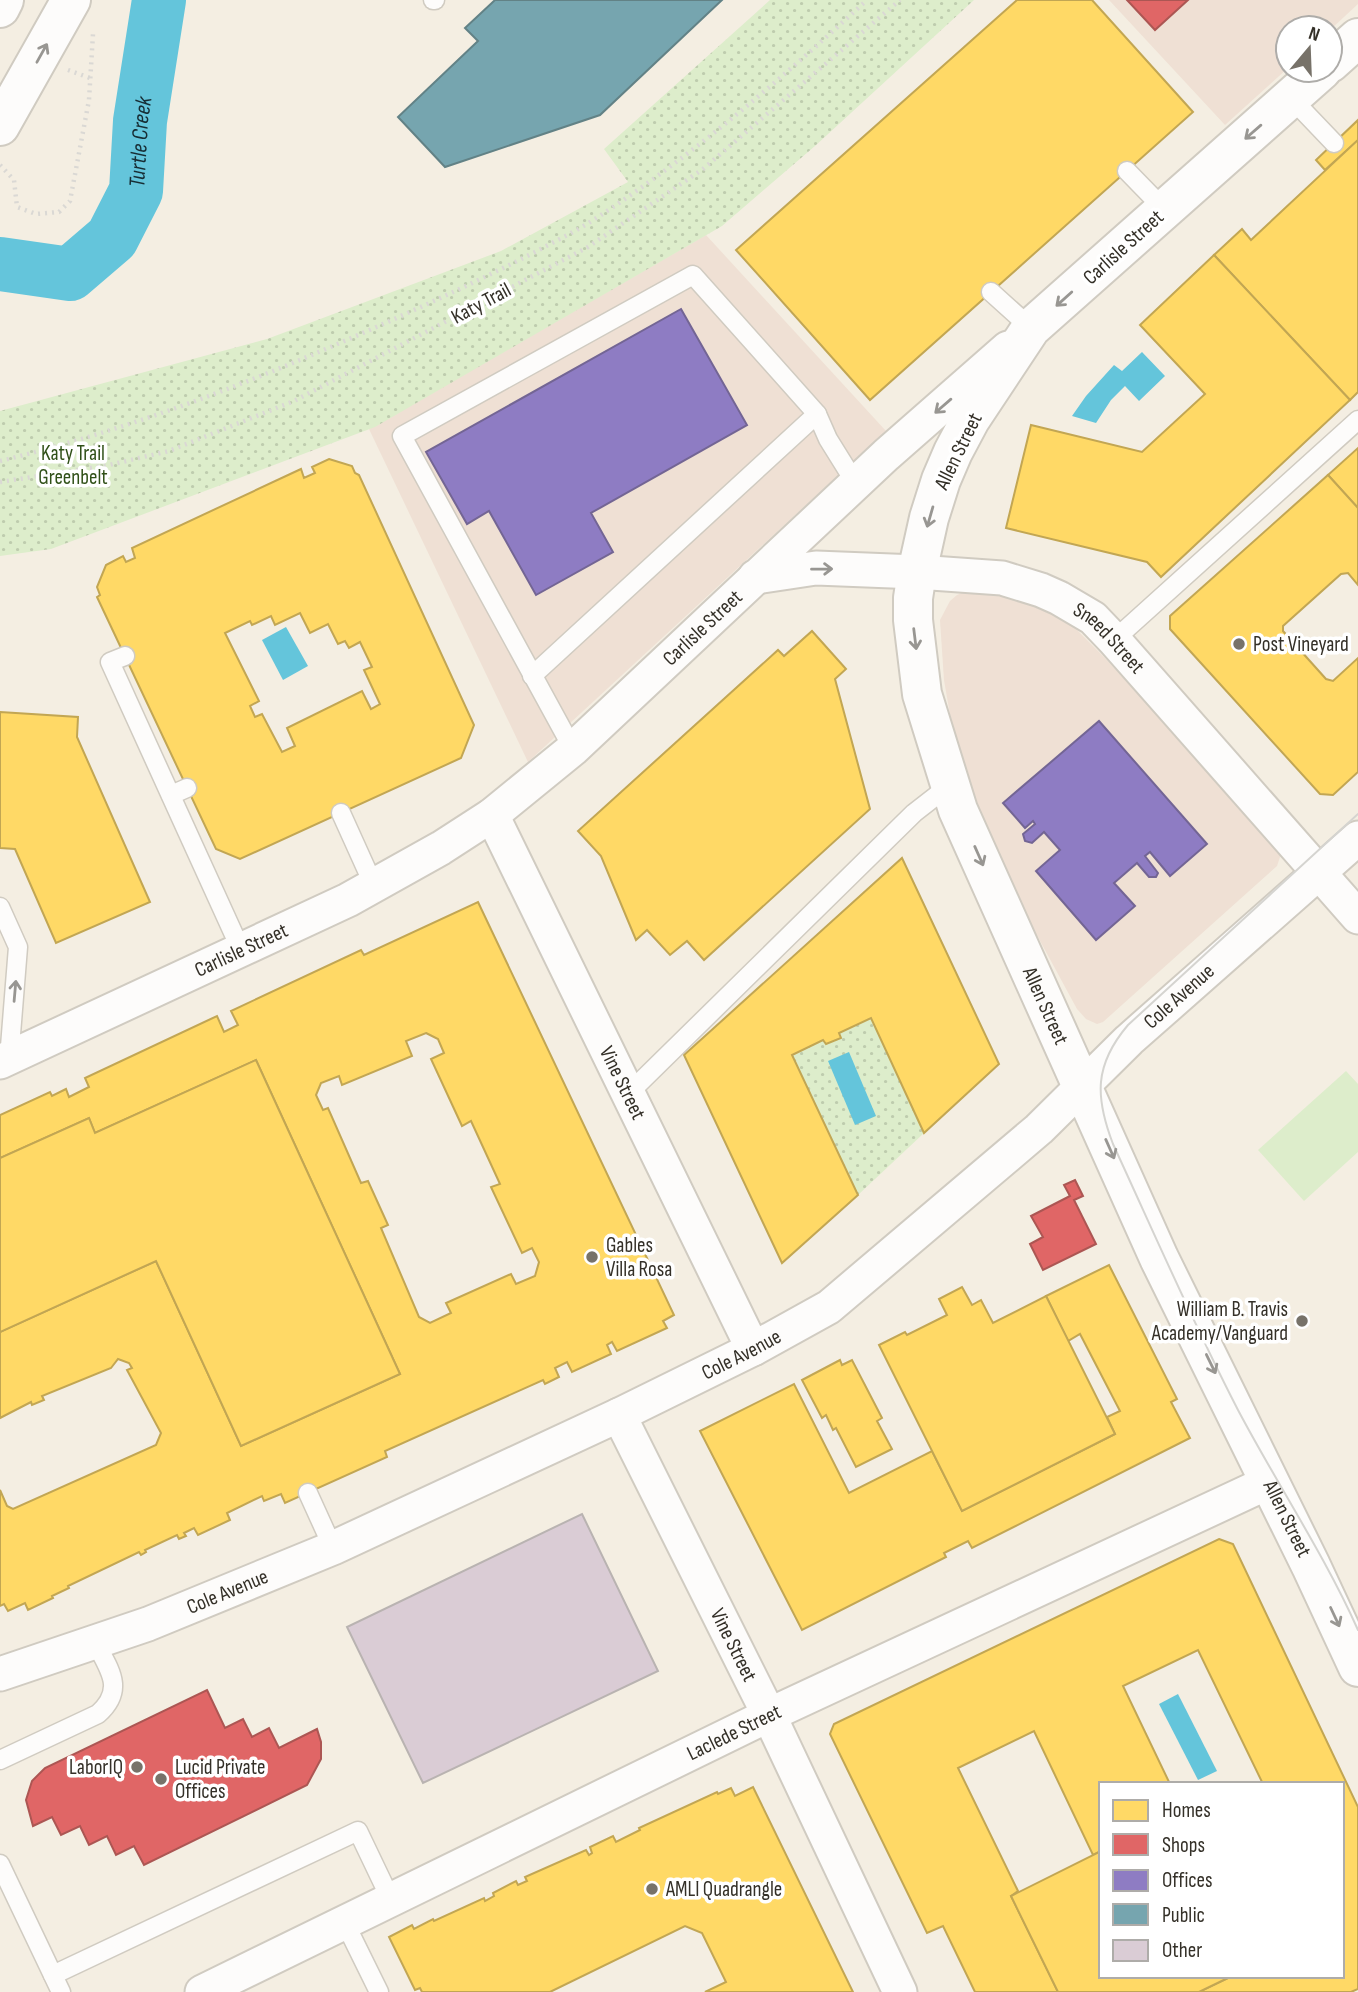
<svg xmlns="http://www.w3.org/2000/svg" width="1358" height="1992" viewBox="0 0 1358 1992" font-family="'Sofia Sans Condensed',sans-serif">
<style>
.commercial{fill:#efe0d4}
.green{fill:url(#green-dots)}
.pitch{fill:#ddedcb}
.water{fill:#64c5db}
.homes{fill:#ffd966;stroke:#c2a653;stroke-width:2;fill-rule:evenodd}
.shops{fill:#e06666;stroke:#ac5653;stroke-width:2}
.offices{fill:#8e7cc3;stroke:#736594;stroke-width:2}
.public{fill:#76a5af;stroke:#628286;stroke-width:2}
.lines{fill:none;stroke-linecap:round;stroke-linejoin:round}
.river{stroke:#64c5db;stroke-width:54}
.building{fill:#daccd5;stroke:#b9b3b1;stroke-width:2}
.service-casing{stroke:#d0cbc1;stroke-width:21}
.minor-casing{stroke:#d0cbc1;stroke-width:37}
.tertiary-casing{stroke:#d0cbc1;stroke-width:42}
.secondary-casing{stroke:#d0cbc1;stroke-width:42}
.path{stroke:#dad8d4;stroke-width:4.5;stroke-dasharray:2 5;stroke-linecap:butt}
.service{stroke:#fdfcfb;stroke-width:18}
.minor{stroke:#fdfcfb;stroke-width:33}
.tertiary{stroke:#fdfcfb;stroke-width:38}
.secondary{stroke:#fdfcfb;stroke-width:38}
.tram{stroke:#d5d4d0;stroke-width:2}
.oneway{stroke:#989692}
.poi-dot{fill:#777269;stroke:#fff;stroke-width:2.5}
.labels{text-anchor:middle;stroke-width:7;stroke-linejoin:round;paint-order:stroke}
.street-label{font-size:21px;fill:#343028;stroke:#fff}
.park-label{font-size:21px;fill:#305018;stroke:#fff}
.poi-label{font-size:21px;fill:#343028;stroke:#fff;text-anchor:start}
.water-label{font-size:23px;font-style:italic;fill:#172d34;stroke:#fff}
</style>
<defs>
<pattern id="green-dots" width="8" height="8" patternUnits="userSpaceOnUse" patternTransform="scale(1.75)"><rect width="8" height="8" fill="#ddedcb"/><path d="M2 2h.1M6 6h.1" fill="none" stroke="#beccae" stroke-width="1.8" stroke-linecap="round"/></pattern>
</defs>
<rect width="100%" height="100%" fill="#f4eee2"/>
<g class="commercial">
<path d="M 1109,0 L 1358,0 L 1358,4 L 1330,30 L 1288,28 L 1288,68 L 1225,125 Z"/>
<path d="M 706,235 L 886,431 L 528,762 L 369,429 Z"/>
<path d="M 981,591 L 1027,601 L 1074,627 L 1104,657 L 1276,844 L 1281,854 L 1277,866 L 1103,1022 L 1097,1024 L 1086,1019 L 1077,1009 L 974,819 L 957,755 L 944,680 L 940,620 L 950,601 L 957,595 L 964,592 Z"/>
</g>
<g class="green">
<path d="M 770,0 L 974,0 L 815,146 L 722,226 L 375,427 L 51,549 L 0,556 L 0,411 L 267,339 L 501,251 L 628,182 L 604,149 Z"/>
<path d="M 871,1018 L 924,1133 L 858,1195 L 792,1055 Z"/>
</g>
<path class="pitch" d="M 1346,1071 L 1358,1084 L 1358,1152 L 1304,1201 L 1258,1150 Z"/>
<g class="water">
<path d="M 1142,352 L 1165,376 L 1139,401 L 1125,386 L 1111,400 L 1096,423 L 1072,416 L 1086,396 L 1114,365 L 1122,371 Z"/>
<path d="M 286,627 L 308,666 L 283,680 L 262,640 Z"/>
<path d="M 849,1052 L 876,1116 L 855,1125 L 828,1061 Z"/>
<path d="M 1178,1694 L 1217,1771 L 1198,1780 L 1159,1704 Z"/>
</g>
<g class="homes">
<path d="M 1017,0 L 1092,0 L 1193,112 L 870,400 L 736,250 Z"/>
<path d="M 1358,120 L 1358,140 L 1325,170 L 1316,160 Z"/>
<path d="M 1358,140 L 1358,392 L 1350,400 L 1214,255 L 1242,229 L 1251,240 Z"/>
<path d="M 1214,255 L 1350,400 L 1161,577 L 1147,562 L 1006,528 L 1031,425 L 1142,452 L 1205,394 L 1140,325 Z"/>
<path d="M 1358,448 L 1358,508 L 1328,475 Z"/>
<path d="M 329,459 L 352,466 L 355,473 L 359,475 L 474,725 L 461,758 L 240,859 L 216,849 L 97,597 L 100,595 L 97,587 L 106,565 L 123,556 L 126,562 L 135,558 L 132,548 L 301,469 L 304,478 L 315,473 L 312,467 ZM 300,613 L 310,633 L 328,624 L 338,644 L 345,641 L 349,648 L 360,642 L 372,667 L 364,670 L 380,704 L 371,709 L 362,691 L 287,728 L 295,746 L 282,752 L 262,714 L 255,717 L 250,706 L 259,701 L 225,633 L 250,621 L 252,625 L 271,616 L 275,625 Z"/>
<path d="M 1328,475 L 1358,508 L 1358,585 L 1348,573 L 1341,574 L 1283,626 L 1283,631 L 1326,679 L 1333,681 L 1358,658 L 1358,772 L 1333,795 L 1320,794 L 1170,629 L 1170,616 Z"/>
<path d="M 812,631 L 846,669 L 835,679 L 870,809 L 704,960 L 687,941 L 670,955 L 647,930 L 636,940 L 601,856 L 578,831 L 778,650 L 784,656 Z"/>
<path d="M 0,712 L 78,717 L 77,737 L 150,902 L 56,943 L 15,849 L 0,848 Z"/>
<path d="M 902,858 L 999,1064 L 924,1133 L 871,1018 L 839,1033 L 841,1038 L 826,1044 L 823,1040 L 792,1055 L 858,1195 L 782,1263 L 684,1055 Z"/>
<path d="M 478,902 L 674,1315 L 663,1321 L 667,1328 L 617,1351 L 612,1342 L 607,1345 L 611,1354 L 572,1372 L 567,1362 L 555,1368 L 559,1377 L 545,1384 L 543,1380 L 385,1451 L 387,1457 L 285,1503 L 281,1494 L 264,1501 L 262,1496 L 227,1513 L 230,1520 L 198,1535 L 194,1528 L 184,1533 L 186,1536 L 179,1539 L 177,1535 L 145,1550 L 146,1552 L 141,1555 L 139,1552 L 68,1586 L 69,1588 L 52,1596 L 53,1598 L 28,1610 L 25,1603 L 8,1611 L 4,1604 L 0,1606 L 0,1490 L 7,1506 L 13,1509 L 156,1445 L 161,1433 L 127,1370 L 132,1368 L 129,1363 L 118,1359 L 111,1368 L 42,1396 L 44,1400 L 32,1405 L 31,1402 L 0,1418 L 0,1332 L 156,1261 L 241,1446 L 400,1374 L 256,1060 L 95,1133 L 89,1118 L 0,1158 L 0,1115 L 50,1092 L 52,1096 L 66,1089 L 69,1097 L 89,1087 L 85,1078 L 217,1016 L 224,1032 L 238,1025 L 231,1011 L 361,950 L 364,955 ZM 426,1033 L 438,1039 L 444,1053 L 431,1059 L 462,1126 L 471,1121 L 500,1184 L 491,1187 L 522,1253 L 532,1248 L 539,1262 L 535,1276 L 516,1284 L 511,1274 L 446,1303 L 451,1313 L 430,1323 L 419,1317 L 381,1228 L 388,1225 L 368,1181 L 361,1183 L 328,1108 L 323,1110 L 316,1095 L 321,1083 L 339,1076 L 342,1085 L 412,1056 L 406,1041 Z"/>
<path d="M 256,1060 L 400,1374 L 241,1446 L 156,1261 L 0,1332 L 0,1158 L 89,1118 L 95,1133 Z"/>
<path d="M 1109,1265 L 1177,1399 L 1171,1402 L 1190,1438 L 972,1548 L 968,1541 L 944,1553 L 946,1557 L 802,1630 L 700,1431 L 794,1384 L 849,1493 L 932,1451 L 962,1511 L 1115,1434 L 1107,1417 L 1120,1411 L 1080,1334 L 1068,1341 L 1046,1296 Z"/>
<path d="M 962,1287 L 972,1305 L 981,1300 L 993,1323 L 1046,1296 L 1115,1434 L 962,1511 L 879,1345 L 905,1332 L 907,1335 L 947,1315 L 939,1299 Z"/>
<path d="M 840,1360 L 842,1365 L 852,1360 L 882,1418 L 877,1421 L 892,1449 L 856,1467 L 836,1428 L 833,1430 L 826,1415 L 822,1418 L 802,1380 Z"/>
<path d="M 1219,1539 L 1233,1544 L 1358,1807 L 1358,1989 L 1351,1992 L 1199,1992 L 1232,1976 L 1342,1976 L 1342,1784 L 1263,1784 L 1198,1650 L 1123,1686 L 1170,1784 L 1101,1784 L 1101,1851 L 1093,1855 L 1034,1731 L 958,1768 L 1018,1891 L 1011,1896 L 1058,1992 L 975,1992 L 943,1926 L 927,1933 L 830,1734 L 834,1724 Z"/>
<path d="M 753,1787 L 853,1992 L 705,1992 L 726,1982 L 702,1933 L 685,1926 L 550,1992 L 422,1992 L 420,1988 L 415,1990 L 389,1937 L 412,1925 L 414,1929 L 433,1919 L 434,1921 L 484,1898 L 485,1901 L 494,1896 L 493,1893 L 516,1881 L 518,1885 L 527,1881 L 525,1877 L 586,1850 L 589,1855 L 592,1853 L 590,1847 L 613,1836 L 616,1842 L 640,1830 L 639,1828 L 717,1792 L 718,1794 L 731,1788 L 735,1796 Z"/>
<path d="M 1101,1851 L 1101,1976 L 1232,1976 L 1199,1992 L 1058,1992 L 1011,1896 Z"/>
</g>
<g class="shops">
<path d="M 1127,0 L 1188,0 L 1155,30 Z"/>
<path d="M 1075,1180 L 1083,1196 L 1074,1200 L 1096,1244 L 1043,1270 L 1030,1244 L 1043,1237 L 1031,1216 L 1070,1196 L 1064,1185 Z"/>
<path d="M 207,1690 L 225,1728 L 243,1719 L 252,1737 L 269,1728 L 279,1748 L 317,1729 L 321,1742 L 321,1759 L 307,1785 L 144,1865 L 134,1846 L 116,1855 L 107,1836 L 89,1845 L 80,1826 L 61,1835 L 52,1817 L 33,1826 L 26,1800 L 32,1781 L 45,1768 Z"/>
</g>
<g class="offices">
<path d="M 681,309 L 747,425 L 591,513 L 613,552 L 536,595 L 489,511 L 467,524 L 426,452 Z"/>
<path d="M 1099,721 L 1207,844 L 1170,876 L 1150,852 L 1145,856 L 1158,873 L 1156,877 L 1149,877 L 1137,863 L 1114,883 L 1135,906 L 1096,940 L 1036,871 L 1060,850 L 1044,832 L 1032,843 L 1025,841 L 1023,834 L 1035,824 L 1033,821 L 1025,828 L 1003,803 Z"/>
</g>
<path class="public" d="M 495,0 L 722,0 L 600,115 L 445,167 L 398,117 L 478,41 L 465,28 Z"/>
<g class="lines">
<path class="river" id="s1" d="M 0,264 L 70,274 L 112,238 L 136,191 L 140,121 L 159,0"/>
</g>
<path class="building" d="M 582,1514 L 658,1671 L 423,1783 L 347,1627 Z"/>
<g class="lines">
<g class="service-casing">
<g id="service">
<path d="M 433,0 L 435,0"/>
<path d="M 1291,98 L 1334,143"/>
<path d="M 1127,171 L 1165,210"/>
<path d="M 991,292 L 1031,328"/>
<path d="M 1114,640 L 1358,420"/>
<path d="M 125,656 L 110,662 L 241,950"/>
<path d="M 532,676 L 817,414"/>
<path d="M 573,749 L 402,436 L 693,275 L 817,414 L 828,439 L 856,484"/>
<path d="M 171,795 L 187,788"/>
<path d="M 341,813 L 374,886"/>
<path d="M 0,907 L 18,947 L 9,1059"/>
<path d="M 628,1094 L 914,813 L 950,785"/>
<path d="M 308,1493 L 333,1548"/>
<path d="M 0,1760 L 98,1714 C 126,1689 109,1669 95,1642"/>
<path d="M 0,1864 L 61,1992"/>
<path d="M 345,1923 L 379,1992"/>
<path d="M 53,1975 L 358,1831 L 391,1900"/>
</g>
</g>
<g class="minor-casing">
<g id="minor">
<path id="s2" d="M 755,577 L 816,568 L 917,572 L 1002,578 L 1041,590 L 1059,598 L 1093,618 L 1114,640 L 1358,917"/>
<path id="s3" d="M 492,815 L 753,1349"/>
<path id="s4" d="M 0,1062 L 348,900 L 441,848 L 492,815 L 573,749 L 886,455 L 1008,348"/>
<path id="s5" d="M 619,1415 L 769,1715 L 900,1992"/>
<path id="s6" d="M 0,1674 L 148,1624 L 333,1548 L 619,1415 L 753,1349 L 829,1307 L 1039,1129 L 1129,1040 L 1358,838"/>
<path id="s7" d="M 202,1992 L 769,1715 L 1269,1482"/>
</g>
</g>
<g class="tertiary-casing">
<g id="tertiary">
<path d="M 1330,63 L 1358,38"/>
<path id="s8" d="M 1322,70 L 1031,328 L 970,420 L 953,452 L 941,480 L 929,518 L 917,572 L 913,598 L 913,620 L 922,694 L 958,810 L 1159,1258 L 1311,1566 L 1358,1667"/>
</g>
</g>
<g class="secondary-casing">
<g id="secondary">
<path d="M 0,8 L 4,0"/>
<path d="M 0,126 L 71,0"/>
</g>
</g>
<g class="path">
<path d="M 68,70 L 90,78"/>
<path d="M 0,165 L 14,180 L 17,207 L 36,214 L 59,212 L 70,201 L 89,100 L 93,34"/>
<path d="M 0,461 C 136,428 265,377 392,320 C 441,298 488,276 535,252 C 552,243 570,234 587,224 C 688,160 779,81 867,0"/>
<path d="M 0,482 L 109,465 L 169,451 L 294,401 L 588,247 L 703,169 L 900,0"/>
</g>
<use href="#service" class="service"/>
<use href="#minor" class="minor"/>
<use href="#tertiary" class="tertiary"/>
<use href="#secondary" class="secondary"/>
<path class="tram" d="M 1358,814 L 1128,1025 C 1094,1065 1095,1097 1113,1144 C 1154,1233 1193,1323 1238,1410 C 1277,1484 1324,1554 1358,1630"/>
</g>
<defs><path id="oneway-shaft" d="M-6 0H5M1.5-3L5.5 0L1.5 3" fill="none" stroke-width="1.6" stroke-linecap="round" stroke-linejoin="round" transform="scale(1.75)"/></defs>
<g class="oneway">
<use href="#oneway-shaft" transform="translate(42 53) rotate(-61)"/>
<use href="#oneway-shaft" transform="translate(1253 132) rotate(139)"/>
<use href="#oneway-shaft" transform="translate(1064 299) rotate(138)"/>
<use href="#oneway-shaft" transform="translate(943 406) rotate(139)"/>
<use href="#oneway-shaft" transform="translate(930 517) rotate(106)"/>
<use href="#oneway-shaft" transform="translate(822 569) rotate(-1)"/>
<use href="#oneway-shaft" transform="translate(915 639) rotate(83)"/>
<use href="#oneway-shaft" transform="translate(979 856) rotate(66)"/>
<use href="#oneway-shaft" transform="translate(15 991) rotate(-85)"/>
<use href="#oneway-shaft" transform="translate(1110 1149) rotate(66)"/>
<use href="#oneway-shaft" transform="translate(1211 1364) rotate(64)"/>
<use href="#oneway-shaft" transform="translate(1335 1617) rotate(65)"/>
</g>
<g class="poi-dot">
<circle cx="1239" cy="644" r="7"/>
<circle cx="592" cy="1257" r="7"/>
<circle cx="1302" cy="1321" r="7"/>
<circle cx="137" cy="1767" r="7"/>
<circle cx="161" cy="1779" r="7"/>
<circle cx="652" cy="1889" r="7"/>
</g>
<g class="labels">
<g class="street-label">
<text transform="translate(1123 247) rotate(-42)" y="7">Carlisle Street</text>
<text transform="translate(481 303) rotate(-28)" y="7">Katy Trail</text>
<text transform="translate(958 451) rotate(-64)" y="7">Allen Street</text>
<text dy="7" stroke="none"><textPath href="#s4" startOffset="833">Carlisle Street</textPath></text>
<text dy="7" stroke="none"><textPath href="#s2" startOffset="373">Sneed Street</textPath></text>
<text dy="7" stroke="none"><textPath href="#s4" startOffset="266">Carlisle Street</textPath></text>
<text dy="7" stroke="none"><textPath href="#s6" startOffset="1376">Cole Avenue</textPath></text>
<text dy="7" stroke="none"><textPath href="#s8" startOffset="1120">Allen Street</textPath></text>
<text dy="7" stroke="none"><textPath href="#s3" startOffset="298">Vine Street</textPath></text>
<text dy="7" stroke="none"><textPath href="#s6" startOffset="808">Cole Avenue</textPath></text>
<text dy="7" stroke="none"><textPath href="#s8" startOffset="1687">Allen Street</textPath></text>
<text dy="7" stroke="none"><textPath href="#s6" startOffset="242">Cole Avenue</textPath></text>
<text dy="7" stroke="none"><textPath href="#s5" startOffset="257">Vine Street</textPath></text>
<text dy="7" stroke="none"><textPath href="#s7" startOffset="592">Laclede Street</textPath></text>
</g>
<g class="park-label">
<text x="73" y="460">Katy Trail<tspan x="73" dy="24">Greenbelt</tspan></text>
</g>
<g class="poi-label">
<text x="1253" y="651">Post Vineyard</text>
<text x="606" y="1252">Gables<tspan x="606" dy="24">Villa Rosa</tspan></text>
<text x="1288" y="1316" text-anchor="end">William B. Travis<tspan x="1288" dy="24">Academy/Vanguard</tspan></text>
<text x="123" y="1774" text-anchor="end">LaborIQ</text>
<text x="175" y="1774">Lucid Private<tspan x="175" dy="24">Offices</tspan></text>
<text x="666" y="1896">AMLI Quadrangle</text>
</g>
<g class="water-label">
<text dy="8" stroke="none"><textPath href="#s1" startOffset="228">Turtle Creek</textPath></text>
</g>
</g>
<rect x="1099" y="1782" width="245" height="196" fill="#ffffff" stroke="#aeaca9" stroke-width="2"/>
<rect x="1113" y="1800" width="35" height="21" fill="#ffd966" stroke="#aeaca9" stroke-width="2"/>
<text x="1162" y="1817" font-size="21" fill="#343028">Homes</text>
<rect x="1113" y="1834" width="35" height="21" fill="#e06666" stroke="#aeaca9" stroke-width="2"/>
<text x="1162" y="1852" font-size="21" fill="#343028">Shops</text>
<rect x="1113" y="1870" width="35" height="21" fill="#8e7cc3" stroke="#aeaca9" stroke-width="2"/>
<text x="1162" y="1887" font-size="21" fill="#343028">Offices</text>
<rect x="1113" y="1904" width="35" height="21" fill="#76a5af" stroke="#aeaca9" stroke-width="2"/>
<text x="1162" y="1922" font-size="21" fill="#343028">Public</text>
<rect x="1113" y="1940" width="35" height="21" fill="#daccd5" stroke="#aeaca9" stroke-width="2"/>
<text x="1162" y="1957" font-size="21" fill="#343028">Other</text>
<g transform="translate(1309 49) rotate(19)"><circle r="33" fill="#ffffff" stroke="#aeaca9" stroke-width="2"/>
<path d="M0-5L12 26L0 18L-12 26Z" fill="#777269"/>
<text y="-10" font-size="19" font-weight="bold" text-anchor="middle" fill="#343028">N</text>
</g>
</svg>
